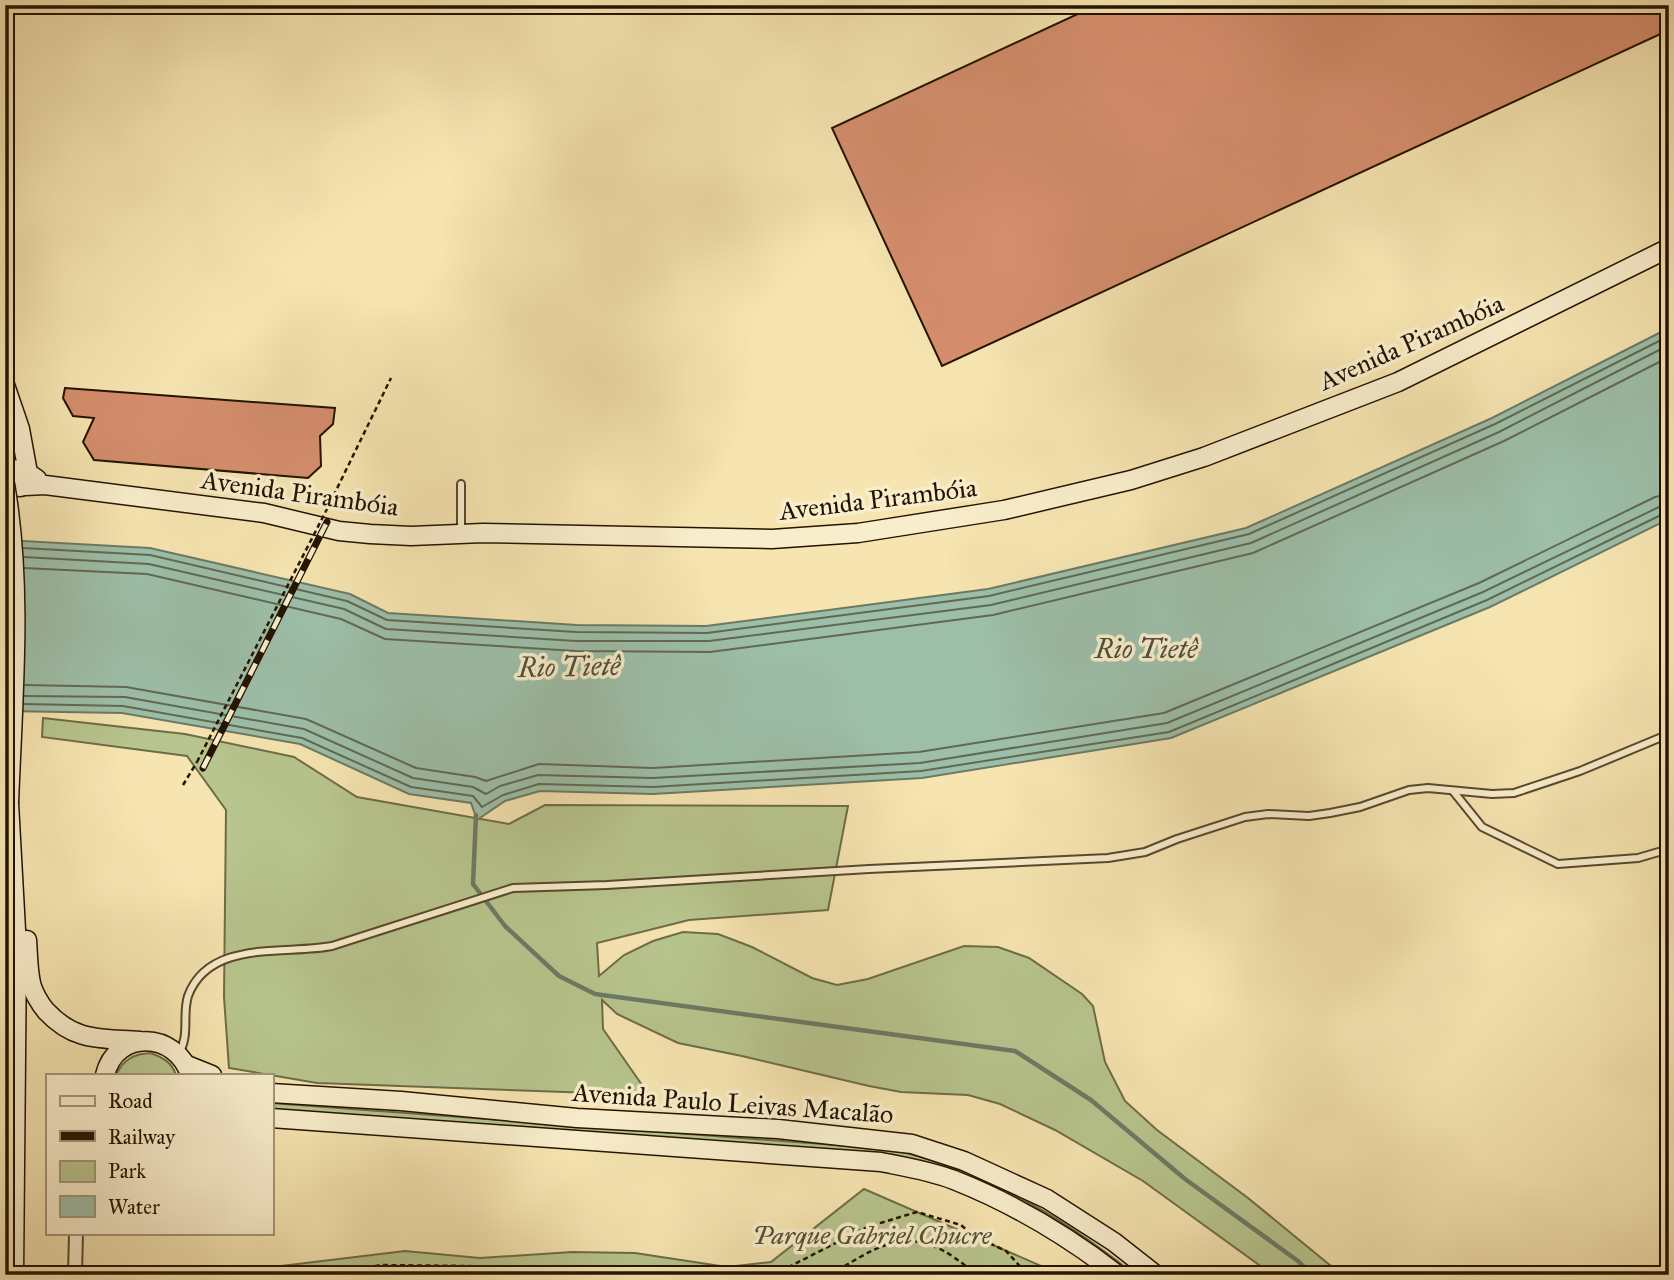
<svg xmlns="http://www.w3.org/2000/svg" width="1674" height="1280" viewBox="0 0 1674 1280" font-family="'IM FELL Great Primer',serif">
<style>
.green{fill:#b8c58e;stroke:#6e6c47;stroke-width:2}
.water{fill:#9dbfa9;stroke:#6c7a65;stroke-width:2}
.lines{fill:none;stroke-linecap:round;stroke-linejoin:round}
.shore{stroke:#606954;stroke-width:2}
.stream{stroke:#6c7a65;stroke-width:4.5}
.building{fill:#d58e6d;stroke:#231300;stroke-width:2}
.service-casing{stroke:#58482c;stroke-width:10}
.minor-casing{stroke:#58482c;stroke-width:16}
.secondary-casing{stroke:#231300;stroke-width:21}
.path{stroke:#231300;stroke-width:2.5;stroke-dasharray:5 3.5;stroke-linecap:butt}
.service{stroke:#f9eecc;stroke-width:6}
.minor{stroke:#f9eecc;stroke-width:12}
.secondary{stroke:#f9eecc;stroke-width:18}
.rail-casing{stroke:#231300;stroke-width:7}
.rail{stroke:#f9eecc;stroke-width:4.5;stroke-dasharray:13;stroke-linecap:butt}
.secondary-bridge-casing{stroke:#231300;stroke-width:21;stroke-linecap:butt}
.path-bridge{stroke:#231300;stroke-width:2.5;stroke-dasharray:5 3.5;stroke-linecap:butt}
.secondary-bridge{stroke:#f9eecc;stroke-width:18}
.labels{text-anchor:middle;stroke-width:7;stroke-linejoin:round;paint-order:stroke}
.street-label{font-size:26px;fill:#231300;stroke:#f9eecc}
.park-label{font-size:26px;font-style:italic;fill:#575132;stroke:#f9eecc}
.water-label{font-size:28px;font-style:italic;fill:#4e4f3b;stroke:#f9eecc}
</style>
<rect width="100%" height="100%" fill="#f6e5b1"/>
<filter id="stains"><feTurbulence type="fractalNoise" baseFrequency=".00286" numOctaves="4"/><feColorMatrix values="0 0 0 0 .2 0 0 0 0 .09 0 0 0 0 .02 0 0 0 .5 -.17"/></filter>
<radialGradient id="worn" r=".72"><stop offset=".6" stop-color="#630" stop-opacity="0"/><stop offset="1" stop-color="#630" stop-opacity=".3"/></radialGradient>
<g class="green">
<path d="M 43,718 L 185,734 L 294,757 L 357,797 L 509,824 L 545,805 L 848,806 L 828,910 L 689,920 L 597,943 L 599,976 L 624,955 L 653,941 L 683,932 L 718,934 L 752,947 L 812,978 L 837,985 L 868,979 L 964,946 L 998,947 L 1029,958 L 1082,994 L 1093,1006 L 1105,1062 L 1125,1101 L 1157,1130 L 1248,1198 L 1342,1275 L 1267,1275 L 1259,1265 L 1143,1181 L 1055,1130 L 1000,1104 L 968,1095 L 901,1092 L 869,1086 L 742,1056 L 678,1043 L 617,1014 L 602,1000 L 603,1029 L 649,1095 L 317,1083 L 229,1068 L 224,997 L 226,810 L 187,756 L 42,737 Z"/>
<path d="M 150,1053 C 162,1057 172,1062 176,1075 L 116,1075 C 123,1060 133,1054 150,1053 Z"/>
<path d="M 271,1103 L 890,1149 C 984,1170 1061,1216 1135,1275 L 1126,1275 L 925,1164 L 271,1111 Z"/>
<path d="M 864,1189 L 1062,1275 L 206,1275 L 405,1251 L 480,1258 L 572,1252 L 635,1253 L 727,1267 L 771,1262 Z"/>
</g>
<path class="water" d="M 1669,328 L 1669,519 L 1490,607 L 1171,738 L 922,778 L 653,794 L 540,791 L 505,801 L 477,820 L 471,803 L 409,794 L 300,744 L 122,713 L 5,711 L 5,540 L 150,548 L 350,594 L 388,613 L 577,625 L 706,626 L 988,589 L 1246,528 L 1492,418 Z"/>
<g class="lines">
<g class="shore">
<path d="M 23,548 L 150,555 L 347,601 L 387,620 L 576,632 L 707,633 L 989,596 L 1249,534 L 1495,424 L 1669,336"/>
<path d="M 24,557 L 149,564 L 344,609 L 386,629 L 576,641 L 709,641 L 991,605 L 1251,543 L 1499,432 L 1669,345"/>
<path d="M 24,568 L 147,574 L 341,619 L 385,639 L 576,651 L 710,652 L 993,615 L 1253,553 L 1504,441 L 1669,357"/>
<path d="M 25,685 L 126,687 L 306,719 L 416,768 L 475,777 L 486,781 L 539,764 L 653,768 L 919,752 L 1164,713 L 1479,583 L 1655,497 L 1669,494"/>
<path d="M 24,696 L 125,697 L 304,729 L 413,778 L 473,787 L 486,794 L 500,786 L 538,775 L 653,778 L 920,763 L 1167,723 L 1483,592 L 1659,507 L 1669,505"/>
<path d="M 24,704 L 123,706 L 302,738 L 411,787 L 473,796 L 482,807 L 503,795 L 539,784 L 653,787 L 921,771 L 1169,732 L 1487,600 L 1663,514 L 1669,514"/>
</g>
<path class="stream" d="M 476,815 L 473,884 L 505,926 L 559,976 L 595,994 L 1015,1051 L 1091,1100 L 1185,1179 L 1298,1261 L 1312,1275"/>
</g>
<g class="building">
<path d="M 1097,5 L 1669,5 L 1669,30 L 942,366 L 832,128 Z"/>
<path d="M 65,388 L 335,408 L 333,424 L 320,436 L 321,466 L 308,478 L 94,460 L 83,442 L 94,418 L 73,416 L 63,398 Z"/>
</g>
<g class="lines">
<g class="service-casing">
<g id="service">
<path d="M 461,531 L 461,484"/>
<path d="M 1453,791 L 1482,827 L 1558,864 L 1638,858 L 1669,849"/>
<path d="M 179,1053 C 190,1035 182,1015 188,996 C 209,939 285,955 332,946 L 513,888 L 607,885 L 869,869 L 1108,858 L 1145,852 L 1177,839 L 1245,817 L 1268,814 L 1309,816 L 1330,813 L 1360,807 L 1409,790 L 1428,788 L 1492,794 L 1514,793 L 1580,771 L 1669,734"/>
</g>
</g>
<g class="minor-casing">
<path id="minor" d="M 75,1275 L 76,1233"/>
</g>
<g class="secondary-casing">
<g id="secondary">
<path d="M 5,385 L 20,429 L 28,473 L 27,479 L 20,487"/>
<path d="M 5,467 L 28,473 L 37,479"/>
<path d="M 5,487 L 45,485 L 264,513 L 339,531 L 370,534 L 411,536 L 483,533 L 772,539 L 858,533 L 1004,510 L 1131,480 L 1204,457 L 1398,382 L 1669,248"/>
<path d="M 9,803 L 17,948 L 14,1275"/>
<path d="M 27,940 C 28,954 28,969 31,983 C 33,992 40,1004 46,1011 C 75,1042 100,1038 140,1041"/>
<path d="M 187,1065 L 212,1075"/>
<path d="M 105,1075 C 116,1029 176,1031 190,1075"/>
<path d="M 271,1093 L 401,1101 L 577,1118 L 778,1129 L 912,1144 L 964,1161 L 1047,1199 L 1114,1242 L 1156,1275"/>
<path d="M 271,1118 L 881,1162 C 906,1167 931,1171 954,1180 C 1012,1203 1069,1237 1118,1275"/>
</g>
</g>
<g class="path">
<path d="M 326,511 L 391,378"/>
<path d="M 183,785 L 197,762"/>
<path d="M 333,1275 L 380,1265 L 468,1266 L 641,1275"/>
<path d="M 773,1275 L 867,1227 L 917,1212 L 961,1225 L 974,1236 L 1006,1251 L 1028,1275"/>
<path d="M 830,1275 C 872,1250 905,1224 952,1256 C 960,1262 968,1265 971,1275"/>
<path d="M 960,1275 L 968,1267"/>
</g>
<use href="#service" class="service"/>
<use href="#minor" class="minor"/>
<use href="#secondary" class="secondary"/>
<g class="rail-casing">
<path id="rail" d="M 203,768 L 327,522"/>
</g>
<use href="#rail" class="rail"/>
<g class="secondary-bridge-casing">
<path id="secondary-bridge" d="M 5,484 C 23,588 13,697 9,803"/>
</g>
<path class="path-bridge" d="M 197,762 L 326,511"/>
<use href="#secondary-bridge" class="secondary-bridge"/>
</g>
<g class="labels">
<g class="street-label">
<text transform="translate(1411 342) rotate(-24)" y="9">Avenida Pirambóia</text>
<text transform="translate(300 493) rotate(8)" y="9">Avenida Pirambóia</text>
<text transform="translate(878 499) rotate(-7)" y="9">Avenida Pirambóia</text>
<text transform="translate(733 1103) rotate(4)" y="9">Avenida Paulo Leivas Macalão</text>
</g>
<g class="park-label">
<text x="872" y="1244">Parque Gabriel Chucre</text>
</g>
<g class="water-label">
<text x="1146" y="658">Rio Tietê</text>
<text transform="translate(569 666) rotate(-1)" y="10">Rio Tietê</text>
</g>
</g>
<rect width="1674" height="1280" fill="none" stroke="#f6e5b1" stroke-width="28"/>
<rect x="7" y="7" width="1660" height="1266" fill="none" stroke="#231300" stroke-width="3.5"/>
<rect x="14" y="14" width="1646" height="1252" fill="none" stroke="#231300" stroke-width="2"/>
<rect x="46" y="1074" width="228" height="161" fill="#f9eecc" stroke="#a3967a" stroke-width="2"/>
<rect x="60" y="1096" width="35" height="10" fill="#f9eecc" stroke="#a3967a" stroke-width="2"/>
<text x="108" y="1108" font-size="21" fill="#231300">Road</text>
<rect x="60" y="1131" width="35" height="10" fill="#231300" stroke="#a3967a" stroke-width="2"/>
<text x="108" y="1144" font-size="21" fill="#231300">Railway</text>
<rect x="60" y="1161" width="35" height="21" fill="#b8c58e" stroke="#a3967a" stroke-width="2"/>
<text x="108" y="1178" font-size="21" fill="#231300">Park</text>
<rect x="60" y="1196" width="35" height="21" fill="#9dbfa9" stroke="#a3967a" stroke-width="2"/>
<text x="108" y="1214" font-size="21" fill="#231300">Water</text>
<rect width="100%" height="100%" filter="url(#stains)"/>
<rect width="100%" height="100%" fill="url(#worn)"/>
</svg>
